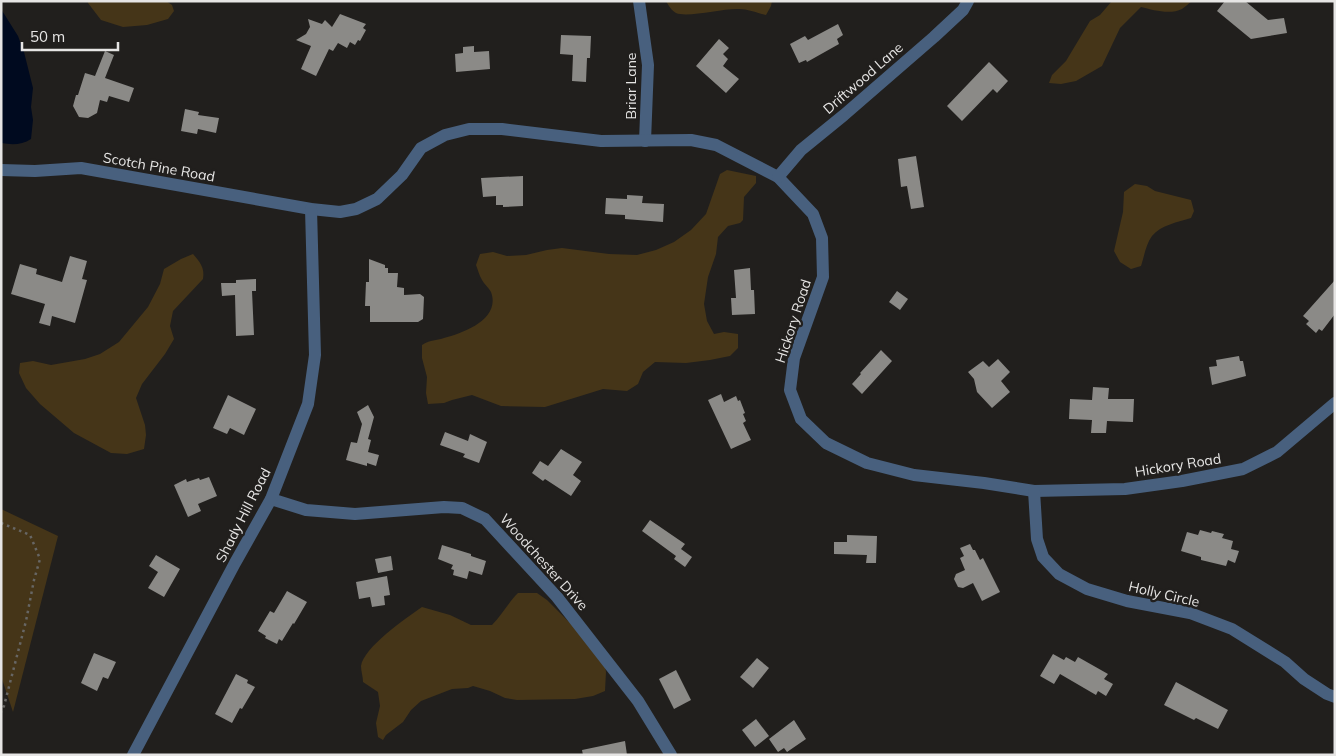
<svg xmlns="http://www.w3.org/2000/svg" width="1336" height="756" viewBox="0 0 1336 756" font-family="Mulish,sans-serif">
<style>
.green{fill:#453518}
.water{fill:#000a1f}
.building{fill:#8b8a87}
.lines{fill:none;stroke-linecap:round;stroke-linejoin:round}
.path{stroke:#676664;stroke-width:2.5;stroke-dasharray:2.5 4;stroke-linecap:butt}
.minor{stroke:#48607e;stroke-width:12}
.labels{text-anchor:middle;stroke-width:5;stroke-linejoin:round;paint-order:stroke}
.street-label{font-size:14px;fill:#e6e5e4;stroke:#211f1d}
</style>
<rect width="100%" height="100%" fill="#211f1d"/>
<g class="green">
<path d="M 88,1 L 166,1 L 172,5 L 174,11 L 168,19 L 147,25 L 123,27 L 101,20 L 88,3 Z"/>
<path d="M 666,1 L 772,1 L 771,6 L 766,15 C 757,13 748,9 739,9 C 724,8 688,18 676,13 C 672,11 668,5 666,1 Z"/>
<path d="M 1112,1 L 1192,1 C 1188,4 1185,7 1182,9 C 1170,15 1153,10 1141,7 L 1120,28 L 1102,66 L 1076,81 L 1061,84 L 1049,83 L 1052,75 L 1066,61 L 1090,21 L 1100,15 Z"/>
<path d="M 727,170 L 756,176 L 756,183 L 744,197 L 743,220 L 740,223 L 728,226 L 718,237 L 716,254 L 708,277 L 704,304 L 707,321 L 714,334 L 724,332 L 738,334 L 738,348 L 730,356 L 710,360 L 686,363 L 655,362 L 643,372 L 638,384 L 627,391 L 603,389 L 545,407 L 501,406 L 472,395 L 452,400 L 444,403 L 428,404 L 426,393 L 427,377 L 422,358 L 422,345 C 432,339 435,341 444,338 C 464,333 501,319 491,292 C 489,288 484,284 482,280 C 479,275 478,270 476,265 L 480,254 L 493,252 L 507,256 L 526,255 L 547,250 L 562,248 L 609,254 L 637,255 L 656,250 L 674,242 L 691,230 L 706,214 L 720,174 Z"/>
<path d="M 1135,184 L 1147,186 L 1155,191 L 1191,200 L 1194,211 L 1191,218 C 1178,222 1161,225 1152,236 C 1146,244 1144,257 1141,266 L 1131,269 L 1120,262 L 1114,251 L 1123,212 L 1124,192 Z"/>
<path d="M 193,254 C 200,262 205,268 203,279 L 173,311 L 170,326 L 174,339 L 165,354 L 142,384 L 136,398 L 145,425 L 146,435 L 144,449 L 127,454 L 111,453 L 74,433 L 40,404 L 26,388 L 19,373 L 20,363 L 33,361 L 51,365 L 85,359 L 100,354 L 119,342 L 148,307 L 160,284 L 164,269 L 181,259 Z"/>
<path d="M 1,509 L 58,536 L 13,712 L 1,676 Z"/>
<path d="M 518,593 L 537,593 L 547,600 L 568,621 L 587,635 L 603,654 L 606,672 L 605,691 L 593,696 L 575,699 L 517,700 L 505,698 L 490,691 L 473,686 L 468,688 L 452,689 L 421,701 L 411,710 L 403,722 L 386,735 L 383,740 L 378,737 L 376,723 L 380,706 L 378,692 L 363,682 C 363,677 361,671 361,666 C 364,647 406,618 422,607 L 450,615 L 471,625 L 492,625 C 502,615 508,603 518,593 Z"/>
</g>
<path class="water" d="M 1,9 L 18,36 L 24,52 L 33,88 L 31,107 L 33,120 L 31,139 C 22,145 12,145 1,143 Z"/>
<g class="building">
<path d="M 1225,1 L 1245,1 L 1268,20 L 1284,18 L 1287,33 L 1251,39 L 1217,11 Z"/>
<path d="M 340,14 L 366,24 L 363,28 L 366,30 L 360,41 L 358,40 L 355,45 L 350,42 L 347,48 L 338,43 L 333,51 L 329,49 L 316,76 L 301,69 L 311,46 L 296,40 L 306,34 L 310,27 L 308,19 L 322,24 L 325,20 L 332,27 Z"/>
<path d="M 838,24 L 843,35 L 837,39 L 839,44 L 807,62 L 806,60 L 799,63 L 790,44 L 805,36 L 808,40 Z"/>
<path d="M 561,35 L 591,36 L 590,58 L 587,58 L 586,82 L 572,81 L 573,55 L 560,54 Z"/>
<path d="M 719,39 L 729,48 L 723,54 L 728,59 L 723,66 L 739,79 L 726,93 L 696,66 Z"/>
<path d="M 474,46 L 474,52 L 489,51 L 490,69 L 456,72 L 455,54 L 463,53 L 463,47 Z"/>
<path d="M 105,51 L 114,55 L 105,78 L 134,88 L 129,102 L 109,96 L 107,102 L 100,100 L 97,113 L 88,118 L 79,117 L 73,106 L 76,95 L 78,95 L 85,73 L 95,76 Z"/>
<path d="M 989,62 L 1008,81 L 997,93 L 993,89 L 962,121 L 947,106 Z"/>
<path d="M 185,109 L 199,112 L 198,115 L 219,118 L 216,133 L 198,129 L 197,134 L 181,131 Z"/>
<path d="M 916,156 L 924,207 L 911,209 L 907,186 L 901,187 L 898,159 Z"/>
<path d="M 523,176 L 523,206 L 503,207 L 503,205 L 496,205 L 496,196 L 483,197 L 481,178 Z"/>
<path d="M 627,195 L 643,196 L 642,203 L 664,204 L 663,222 L 625,219 L 625,215 L 605,214 L 606,198 L 627,199 Z"/>
<path d="M 70,256 L 87,261 L 82,279 L 87,280 L 75,323 L 52,316 L 50,326 L 39,323 L 45,304 L 11,294 L 20,264 L 37,269 L 36,274 L 62,282 Z"/>
<path d="M 369,259 L 385,265 L 385,268 L 388,268 L 388,273 L 398,273 L 397,287 L 404,288 L 404,295 L 420,294 L 424,297 L 423,319 L 418,322 L 370,322 L 370,306 L 365,306 L 366,282 L 369,282 Z"/>
<path d="M 750,268 L 751,290 L 754,290 L 755,314 L 732,315 L 731,298 L 736,298 L 734,270 Z"/>
<path d="M 256,279 L 256,291 L 252,291 L 254,335 L 236,336 L 235,295 L 222,296 L 221,283 L 236,283 L 236,280 Z"/>
<path d="M 1335,280 L 1335,314 L 1322,331 L 1319,329 L 1316,333 L 1306,324 L 1309,321 L 1303,316 Z"/>
<path d="M 897,291 L 908,299 L 900,310 L 889,302 Z"/>
<path d="M 881,350 L 892,361 L 862,394 L 852,384 L 861,374 L 860,373 Z"/>
<path d="M 1239,356 L 1240,361 L 1243,361 L 1246,376 L 1212,385 L 1209,367 L 1217,366 L 1216,360 Z"/>
<path d="M 998,359 L 1010,372 L 1001,381 L 1010,392 L 992,408 L 977,392 L 974,379 L 968,372 L 983,361 L 989,367 Z"/>
<path d="M 1093,387 L 1109,388 L 1108,399 L 1134,399 L 1133,422 L 1107,421 L 1106,433 L 1091,433 L 1092,420 L 1069,419 L 1070,399 L 1092,400 Z"/>
<path d="M 721,394 L 724,402 L 736,396 L 738,401 L 740,400 L 745,413 L 743,414 L 746,421 L 743,423 L 751,440 L 731,449 L 708,400 Z"/>
<path d="M 228,395 L 256,409 L 244,435 L 230,428 L 227,434 L 213,428 Z"/>
<path d="M 368,405 L 374,417 L 368,439 L 371,440 L 368,452 L 379,455 L 376,466 L 367,463 L 367,466 L 346,460 L 351,442 L 357,443 L 362,424 L 357,412 Z"/>
<path d="M 445,432 L 468,441 L 470,434 L 487,442 L 479,463 L 463,457 L 465,454 L 440,445 Z"/>
<path d="M 561,449 L 582,462 L 573,475 L 581,481 L 571,496 L 545,479 L 543,481 L 532,473 L 540,461 L 548,466 Z"/>
<path d="M 209,477 L 217,496 L 198,504 L 201,511 L 188,517 L 174,485 L 186,479 L 187,482 L 199,478 L 200,480 Z"/>
<path d="M 650,520 L 685,544 L 681,549 L 692,557 L 685,567 L 674,559 L 676,556 L 642,531 Z"/>
<path d="M 1200,530 L 1211,533 L 1212,531 L 1224,534 L 1222,538 L 1233,541 L 1231,549 L 1239,551 L 1235,563 L 1228,560 L 1226,566 L 1201,560 L 1201,557 L 1181,551 L 1187,532 L 1198,535 Z"/>
<path d="M 847,535 L 877,536 L 876,563 L 866,563 L 867,555 L 834,554 L 834,542 L 847,542 Z"/>
<path d="M 970,544 L 973,550 L 975,550 L 980,560 L 983,558 L 1000,592 L 982,601 L 973,583 L 963,588 L 958,587 L 954,579 L 956,574 L 965,570 L 960,558 L 964,556 L 960,548 Z"/>
<path d="M 442,545 L 471,554 L 471,556 L 486,561 L 482,575 L 469,571 L 467,579 L 453,575 L 454,570 L 451,569 L 453,565 L 438,559 Z"/>
<path d="M 156,555 L 180,569 L 164,597 L 148,588 L 158,572 L 149,566 Z"/>
<path d="M 391,556 L 393,570 L 378,573 L 375,559 Z"/>
<path d="M 387,576 L 390,595 L 384,596 L 385,605 L 372,607 L 370,597 L 359,599 L 356,582 Z"/>
<path d="M 287,591 L 307,602 L 294,624 L 293,623 L 282,641 L 279,639 L 277,644 L 265,638 L 266,636 L 258,631 L 270,611 L 274,613 Z"/>
<path d="M 94,653 L 116,662 L 108,679 L 103,677 L 97,691 L 81,683 Z"/>
<path d="M 1053,654 L 1064,660 L 1066,657 L 1075,662 L 1078,657 L 1108,674 L 1104,679 L 1113,684 L 1106,696 L 1098,691 L 1096,695 L 1060,674 L 1054,684 L 1040,676 Z"/>
<path d="M 757,658 L 769,668 L 753,688 L 740,677 Z"/>
<path d="M 676,670 L 691,700 L 674,709 L 659,679 Z"/>
<path d="M 236,674 L 248,680 L 247,683 L 255,687 L 242,709 L 240,708 L 232,723 L 215,714 Z"/>
<path d="M 1176,682 L 1228,710 L 1218,729 L 1196,718 L 1194,720 L 1164,705 Z"/>
<path d="M 756,719 L 769,736 L 755,747 L 742,730 Z"/>
<path d="M 794,720 L 806,739 L 787,752 L 784,748 L 778,752 L 769,739 Z"/>
<path d="M 625,741 L 627,755 L 583,755 L 582,750 Z"/>
</g>
<g class="lines">
<path class="path" d="M 1,523 L 30,535 L 40,559 L 34,580 L 26,621 L 4,706 L 1,712"/>
<g class="minor">
<path d="M 639,1 L 648,65 L 645,141"/>
<path d="M 1,170 L 35,171 L 81,168 L 311,209 L 340,212 L 356,209 L 377,199 L 402,175 L 421,148 L 445,135 L 469,129 L 502,129 L 601,141 L 691,140 L 716,145 L 778,177 L 813,214 L 822,238 L 823,277 L 794,358 L 790,390 L 801,419 L 826,443 L 867,463 L 914,475 L 984,483 L 1034,491 L 1125,489 L 1182,481 L 1243,469 L 1277,452 L 1335,403"/>
<path d="M 778,177 L 801,150 L 844,115 L 934,37 L 963,10 L 968,1"/>
<path d="M 1034,491 L 1037,539 L 1043,557 L 1059,574 L 1087,589 L 1127,601 L 1190,613 L 1232,629 L 1285,662 L 1304,679 L 1327,694 L 1335,697"/>
<path d="M 271,499 L 306,510 L 355,514 L 444,507 L 462,508 L 485,519 L 557,597 L 638,701 L 671,755"/>
<path d="M 133,755 L 235,563 L 271,499 L 308,404 L 315,355 L 311,209"/>
</g>
</g>
<g class="labels">
<g class="street-label">
<text transform="translate(863 78) rotate(-41)" y="5">Driftwood Lane</text>
<text transform="translate(631 86) rotate(-90)" y="5">Briar Lane</text>
<text transform="translate(159 167) rotate(10)" y="5">Scotch Pine Road</text>
<text transform="translate(793 321) rotate(-72)" y="5">Hickory Road</text>
<text transform="translate(1178 465) rotate(-9)" y="5">Hickory Road</text>
<text transform="translate(243 515) rotate(-63)" y="5">Shady Hill Road</text>
<text transform="translate(544 562) rotate(48)" y="5">Woodchester Drive</text>
<text transform="translate(1164 594) rotate(13)" y="5">Holly Circle</text>
</g>
</g>
<rect width="1336" height="756" fill="none" stroke="#e6e5e4" stroke-width="5"/>
<path d="M22 42v8h96v-8" fill="none" stroke="#e6e5e4" stroke-width="2.5"/>
<text x="30" y="42" font-size="15" fill="#e6e5e4" stroke="#211f1d" stroke-width="4" paint-order="stroke">50 m</text>
</svg>
